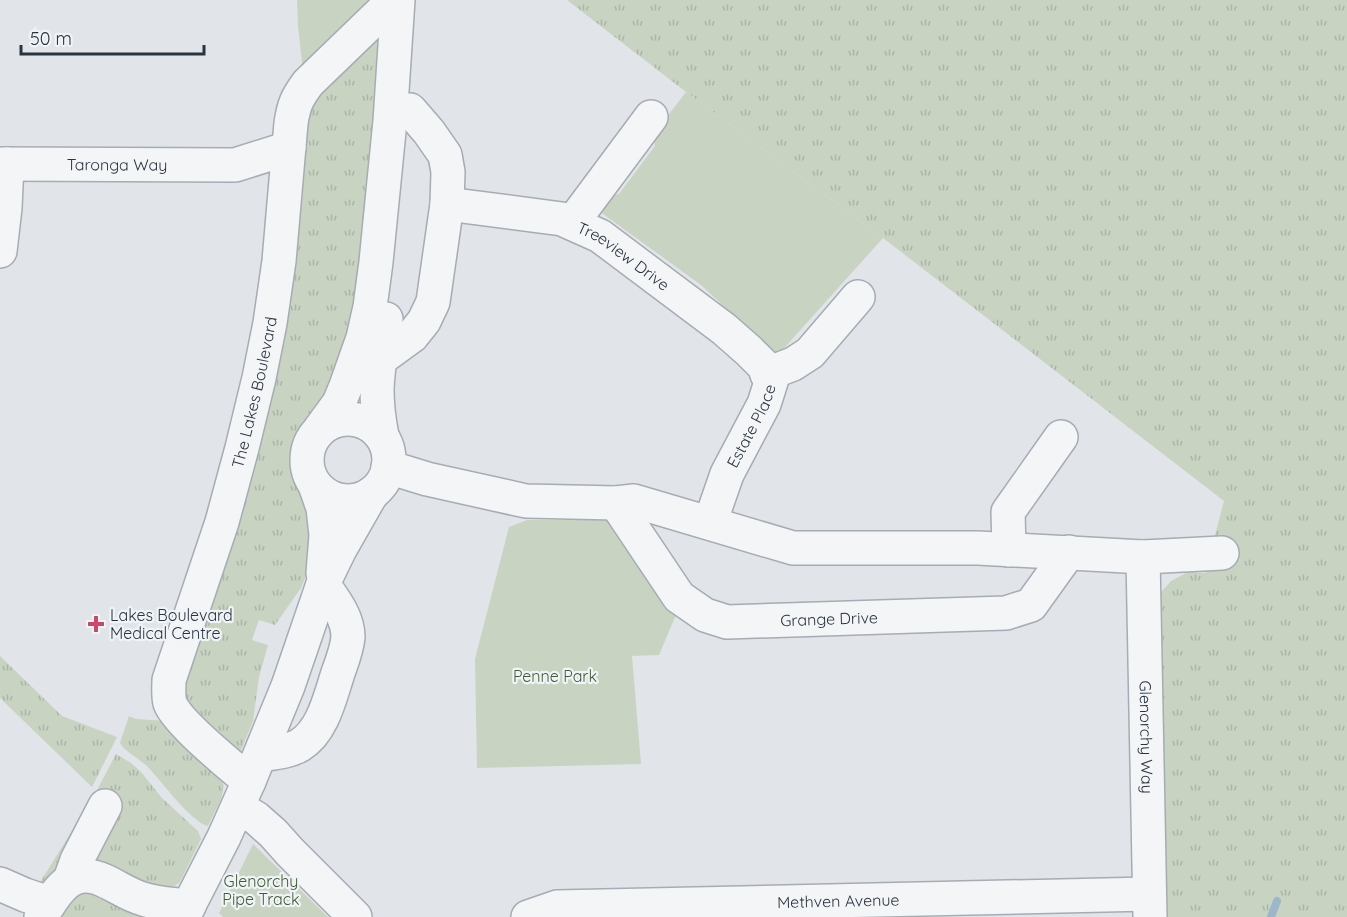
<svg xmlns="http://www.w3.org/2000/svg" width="1347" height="917" viewBox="0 0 1347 917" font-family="Quicksand,sans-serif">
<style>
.grass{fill:url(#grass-tufts)}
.park{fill:#c8d3c2}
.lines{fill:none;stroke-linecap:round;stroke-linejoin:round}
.stream{stroke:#9cb7c8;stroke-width:8}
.minor-casing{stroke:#a6acb3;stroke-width:36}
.minor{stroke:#f3f5f7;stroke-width:33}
.poi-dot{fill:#cc486b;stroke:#f0f4f7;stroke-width:2}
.labels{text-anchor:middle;stroke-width:4.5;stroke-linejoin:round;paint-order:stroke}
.street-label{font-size:16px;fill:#293440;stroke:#f0f4f7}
.poi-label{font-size:16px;fill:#293440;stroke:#f0f4f7;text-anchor:start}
.park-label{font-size:16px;fill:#425c37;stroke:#f0f4f7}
</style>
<defs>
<pattern id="grass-tufts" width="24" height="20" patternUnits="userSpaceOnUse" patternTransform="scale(1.5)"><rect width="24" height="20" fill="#c8d3c2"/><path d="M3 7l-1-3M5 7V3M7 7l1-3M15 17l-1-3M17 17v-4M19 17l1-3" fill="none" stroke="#acb6a8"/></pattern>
</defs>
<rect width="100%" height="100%" fill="#e1e5e9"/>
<g class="grass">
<path d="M 567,0 L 1347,0 L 1347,917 L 1163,917 L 1155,599 L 1171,581 L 1188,572 L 1205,573 L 1224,501 L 883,238 L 686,92 Z"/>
<path d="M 383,30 L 357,306 L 322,407 L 304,435 L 299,448 L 298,466 L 311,507 L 311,551 L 307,573 L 301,588 L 275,625 L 259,620 L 252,640 L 268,645 L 259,677 L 253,721 L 241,750 L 238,754 L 188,711 L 179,680 L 304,109 Z"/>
<path d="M 0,656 L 62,716 L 117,737 L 92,787 L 0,698 Z"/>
<path d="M 129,716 L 136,719 L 168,721 L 222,776 C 227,796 216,808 208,826 C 192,823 160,780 148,767 C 140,759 125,752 120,743 Z"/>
<path d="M 116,754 L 131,763 L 141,772 L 162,798 L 198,831 L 201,839 L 180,882 L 169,890 L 52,879 L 40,886 L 39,884 L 96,792 Z"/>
<path d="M 81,888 L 160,917 L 54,917 Z"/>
</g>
<g class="park">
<path d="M 297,0 L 376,0 L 303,72 L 298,26 Z"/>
<path d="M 686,92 L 883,238 L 777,356 L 701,285 L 599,211 L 607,196 L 619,194 L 655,146 L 653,135 Z"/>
<path d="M 527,520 L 608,520 L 678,610 L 659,655 L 632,656 L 641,764 L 477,768 L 475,659 L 509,527 Z"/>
<path d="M 253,844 L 328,917 L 223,917 L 219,913 Z"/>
</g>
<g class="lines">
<path class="stream" d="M 1271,917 L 1277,901"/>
<g class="minor-casing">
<g id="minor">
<path id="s1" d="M 0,164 L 235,165 L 289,148"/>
<path id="s2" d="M 447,204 L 562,219 L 600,236 L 724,329 L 749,351 L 764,366 L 767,374"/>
<path d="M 572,223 L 651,117"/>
<path d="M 0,251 L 5,208 L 7,164"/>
<path d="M 379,360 L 412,336 L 424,321 L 433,302 L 447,204 L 448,172 L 445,155 L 429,132 L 410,110"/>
<circle cx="348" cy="460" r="41"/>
<path d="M 320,429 L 339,403 L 346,386 L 363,338 L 370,307 L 376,262 L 390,121 L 398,0"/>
<path d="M 382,436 C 379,421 377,405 377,389 C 378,366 382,342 386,319"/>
<path d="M 388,467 L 427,479 L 526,501 L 616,503 L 634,501 L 793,548 L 978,548 L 1143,557 L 1222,553"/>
<path d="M 315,485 L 323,508 L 326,535 L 323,573"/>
<path id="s3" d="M 616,503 L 679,597 L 705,615 L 727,622 L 1006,613 L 1031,605 L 1069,552"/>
<path id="s4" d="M 710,523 L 727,474 L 764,404 L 771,382 L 767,374 L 793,364 L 810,353 L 858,297"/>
<path d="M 1009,550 L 1008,512 L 1061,437"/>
<path id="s5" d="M 1143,557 L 1150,917"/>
<path d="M 260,755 C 273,753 289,752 300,745 C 323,731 330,697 338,673 C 342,662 347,649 348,637 C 348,617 334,600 323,584"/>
<path id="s6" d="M 249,781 C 232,767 177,722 170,703 C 168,696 169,687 169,680 L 222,522 L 242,448 L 259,378 L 270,323 L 279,261 L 291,123 C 294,104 297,98 308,83 L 394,0"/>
<path d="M 238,807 L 256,818 L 273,833 L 290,852 L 355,917"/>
<path d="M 70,880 L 77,860 L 105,806"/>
<path d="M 0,884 L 25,895 L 49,903"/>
<path d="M 41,917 C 57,891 71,865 105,881 C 118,887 129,895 143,899 C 157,904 174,904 189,906"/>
<path d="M 183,917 L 224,837 L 249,781 L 288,686 L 323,584 L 340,549 L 372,493"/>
<path id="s7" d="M 528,917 L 557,907 L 1149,894"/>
</g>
</g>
<use href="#minor" class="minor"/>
</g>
<path class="poi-dot" d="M93 615h6v6h6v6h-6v6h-6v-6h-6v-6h6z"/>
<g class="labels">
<g class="street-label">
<text dy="6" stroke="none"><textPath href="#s1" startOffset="117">Taronga Way</textPath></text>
<text dy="6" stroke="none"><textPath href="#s2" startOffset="188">Treeview Drive</textPath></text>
<text dy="6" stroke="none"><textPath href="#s6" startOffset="435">The Lakes Boulevard</textPath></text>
<text dy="6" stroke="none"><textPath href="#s4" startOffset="106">Estate Place</textPath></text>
<text dy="6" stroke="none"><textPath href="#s3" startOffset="270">Grange Drive</textPath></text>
<text dy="6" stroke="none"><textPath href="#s5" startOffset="180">Glenorchy Way</textPath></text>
<text dy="6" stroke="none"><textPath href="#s7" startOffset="312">Methven Avenue</textPath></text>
</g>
<g class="poi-label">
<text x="110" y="621">Lakes Boulevard<tspan x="110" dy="18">Medical Centre</tspan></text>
</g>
<g class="park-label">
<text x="555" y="682">Penne Park</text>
<text x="261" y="887">Glenorchy<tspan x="261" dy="18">Pipe Track</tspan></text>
</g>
</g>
<path d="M21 45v9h183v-9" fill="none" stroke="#293440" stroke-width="3"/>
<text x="30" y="45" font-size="18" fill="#293440" stroke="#f0f4f7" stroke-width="4.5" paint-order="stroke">50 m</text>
</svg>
